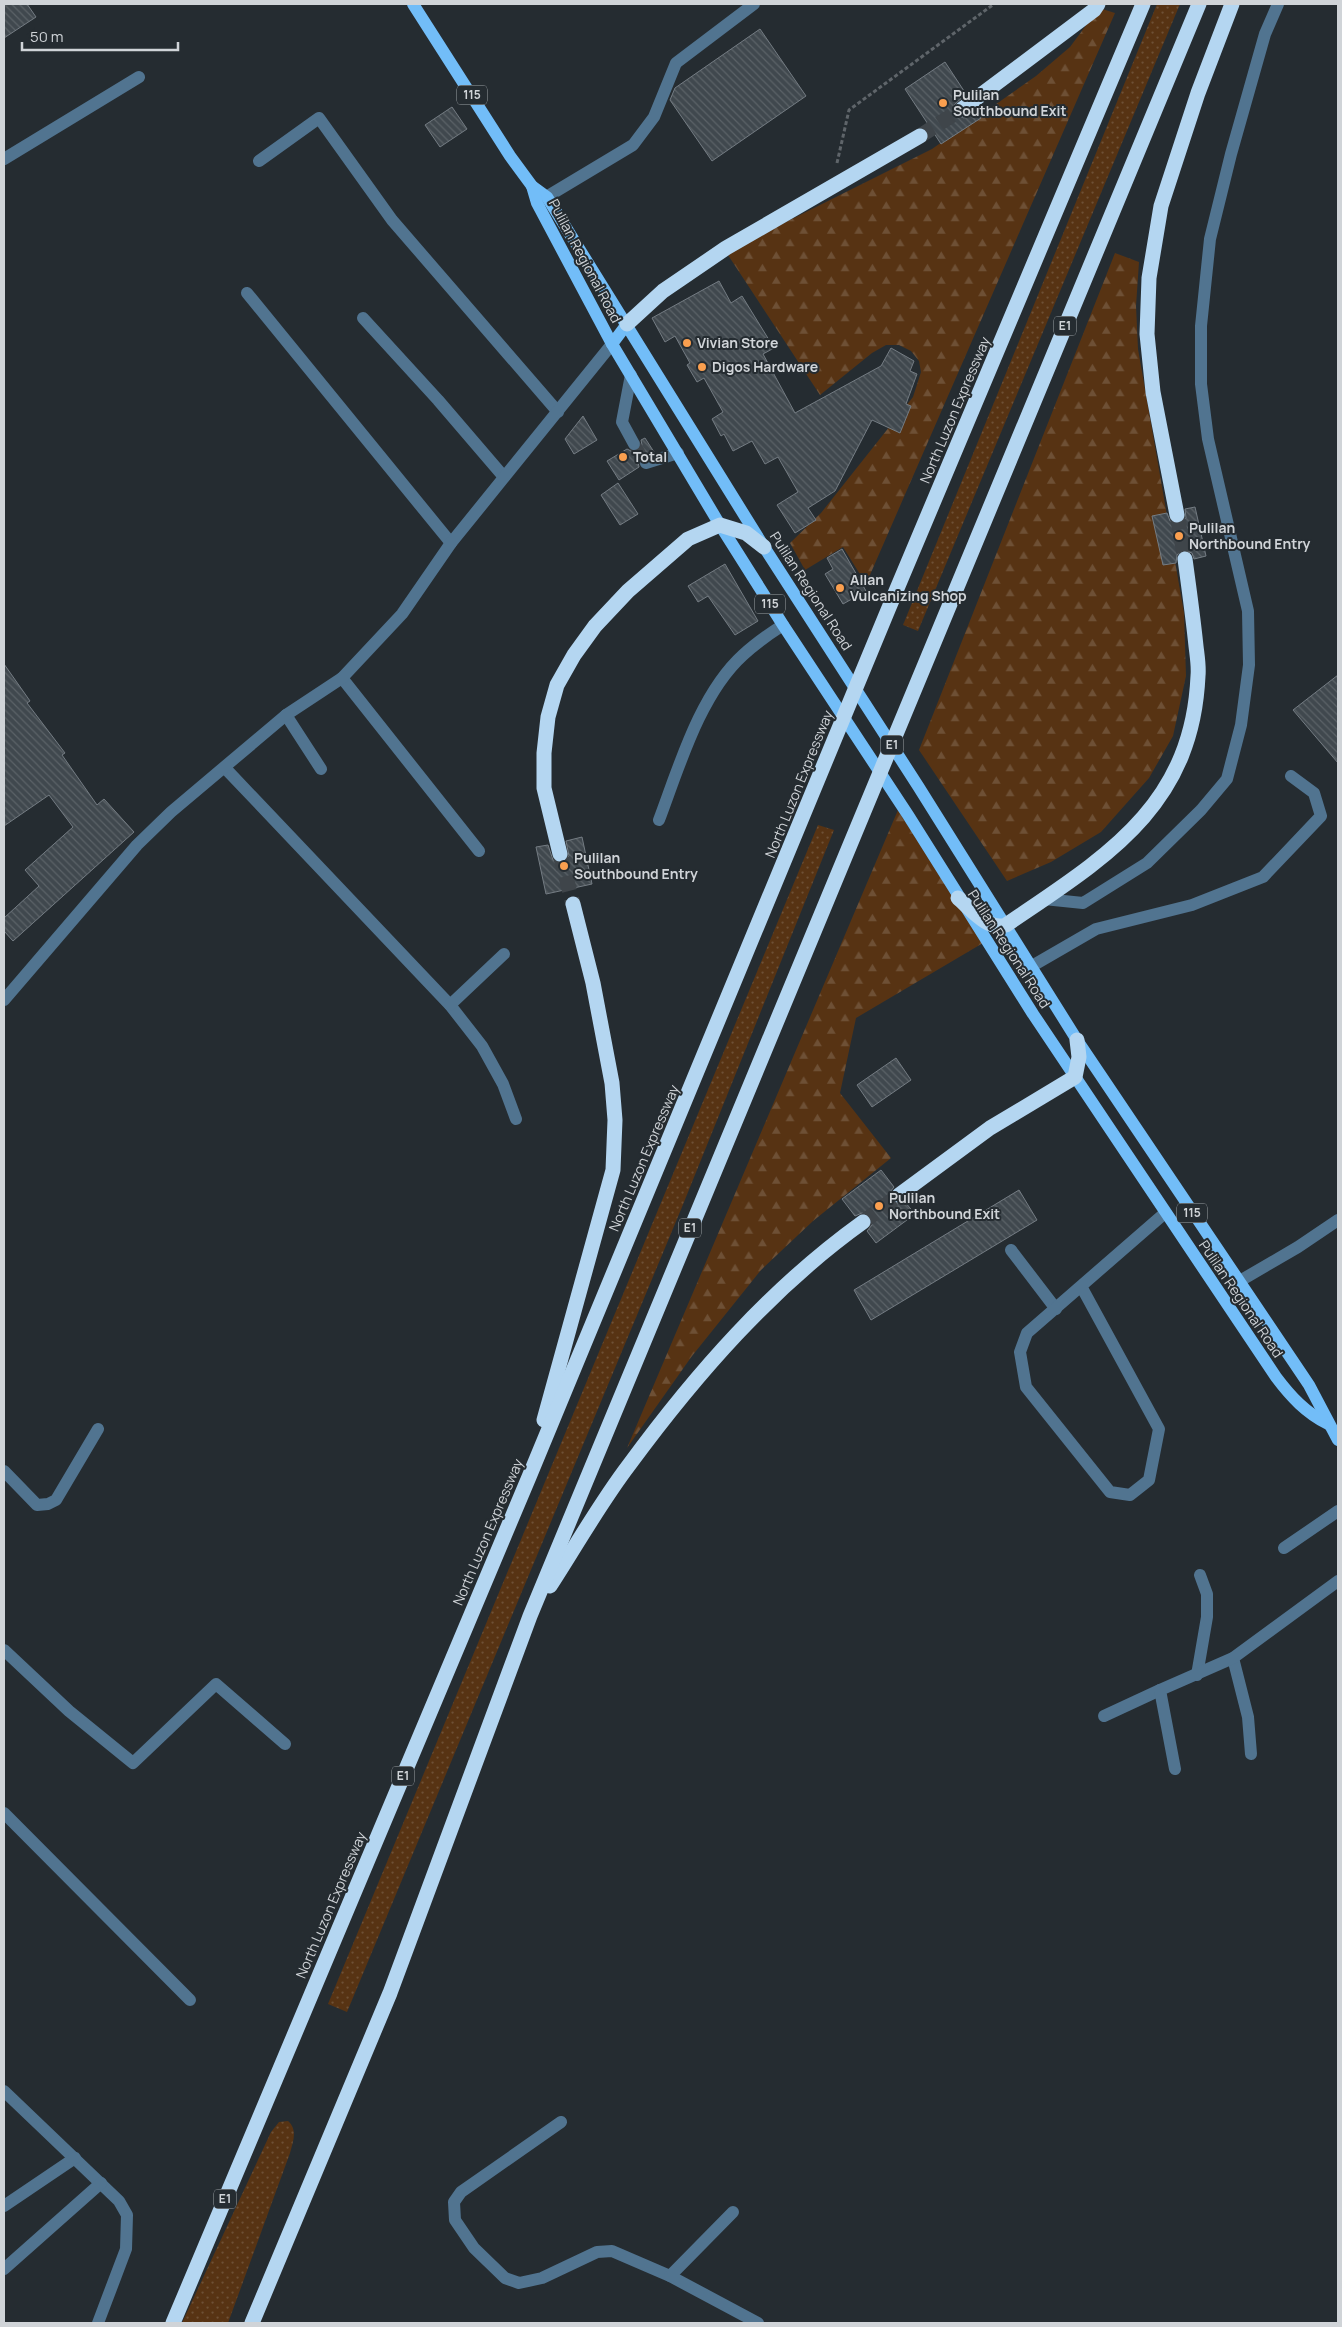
<svg xmlns="http://www.w3.org/2000/svg" width="1342" height="2327" viewBox="0 0 1342 2327" font-family="Manrope,sans-serif">
<style>
.grass{fill:url(#grass-dots)}
.forest{fill:url(#forest-firs)}
.building{fill:url(#building-back-hatch);stroke:#747c83}
.lines{fill:none;stroke-linecap:round;stroke-linejoin:round}
.minor-tunnel{stroke:#3f454a;stroke-width:12;stroke-dasharray:12 6;stroke-linecap:butt}
.highway-tunnel{stroke:#3f454a;stroke-width:15;stroke-dasharray:15 8;stroke-linecap:butt}
.path{stroke:#5f656a;stroke-width:3;stroke-dasharray:4 2.5;stroke-linecap:butt}
.minor{stroke:#517490;stroke-width:12}
.major{stroke:#72bdf8;stroke-width:12}
.highway{stroke:#b4d6f1;stroke-width:15}
.poi-dot{fill:#fa9f4f;stroke:#252c31;stroke-width:2}
.labels{text-anchor:middle;stroke-width:4;stroke-linejoin:round;paint-order:stroke}
.shield{fill:#252c31;stroke:#9da2a6;stroke-width:1}
.shield-label{font-size:12px;font-weight:bold;fill:#d0d4d8}
.poi-label{font-size:14px;font-weight:bold;fill:#d0d4d8;stroke:#252c31;text-anchor:start}
.street-label{font-size:14px;fill:#d0d4d8;stroke:#252c31}
</style>
<defs>
<pattern id="grass-dots" width="8" height="8" patternUnits="userSpaceOnUse" patternTransform="scale(1.25)"><rect width="8" height="8" fill="#573313"/><path d="M2 2h.1M6 6h.1" fill="none" stroke="#6e5035" stroke-width="1.8" stroke-linecap="round"/></pattern>
<pattern id="forest-firs" width="22" height="20" patternUnits="userSpaceOnUse" patternTransform="scale(1.25)"><rect width="22" height="20" fill="#573313"/><path d="M5 1l3.5 6h-7zM16 11l3.5 6h-7z" fill="#6e5035"/></pattern>
<pattern id="building-back-hatch" width="6" height="6" patternUnits="userSpaceOnUse" patternTransform="scale(1.25)"><rect width="6" height="6" fill="#40484e"/><path d="M-1 5l2 2M0 0l6 6M5-1l2 2" fill="none" stroke="#5b6267"/></pattern>
</defs>
<rect width="100%" height="100%" fill="#252c31"/>
<g class="grass">
<path d="M 1157,4 L 1180,4 L 918,631 L 903,625 Z"/>
<path d="M 818,825 L 834,830 L 682,1207 L 347,2012 L 328,2004 Z"/>
<path d="M 288,2121 C 298,2130 293,2141 290,2153 L 228,2323 L 182,2323 L 271,2132 L 279,2122 Z"/>
</g>
<g class="forest">
<path d="M 1099,8 L 1115,13 L 866,584 L 843,547 L 805,570 L 790,543 L 821,513 L 913,397 L 921,372 L 919,361 L 911,351 L 899,345 L 886,345 L 872,353 L 820,395 L 726,252 L 932,149 L 1036,76 L 1070,47 Z"/>
<path d="M 1115,253 L 1139,262 L 1136,306 L 1138,349 L 1184,613 L 1186,676 L 1173,736 L 1149,778 L 1101,832 L 1051,862 L 1007,881 L 919,750 Z"/>
<path d="M 898,810 L 983,943 L 856,1018 L 840,1093 L 891,1158 L 813,1221 L 761,1270 L 692,1356 L 627,1448 Z"/>
</g>
<g class="building">
<path d="M 4,4 L 27,4 L 36,17 L 4,38 Z"/>
<path d="M 760,29 L 806,96 L 712,161 L 670,100 L 675,88 Z"/>
<path d="M 945,62 L 966,94 L 954,105 L 954,114 L 964,118 L 976,110 L 981,118 L 941,144 L 905,89 Z"/>
<path d="M 452,107 L 467,129 L 440,147 L 425,125 Z"/>
<path d="M 719,281 L 731,303 L 742,296 L 774,348 L 763,354 L 795,413 L 881,366 L 891,348 L 914,361 L 910,371 L 917,374 L 906,404 L 911,406 L 900,433 L 872,420 L 835,491 L 808,508 L 816,520 L 795,533 L 777,505 L 798,492 L 778,457 L 765,464 L 752,441 L 733,451 L 724,434 L 721,436 L 712,419 L 723,412 L 704,378 L 697,382 L 687,365 L 690,363 L 675,336 L 665,342 L 652,318 Z"/>
<path d="M 583,416 L 597,440 L 574,454 L 565,439 Z"/>
<path d="M 645,438 L 654,452 L 640,457 L 638,462 L 639,467 L 619,480 L 607,461 L 627,449 L 633,452 L 638,451 L 642,445 L 641,440 Z"/>
<path d="M 618,483 L 638,514 L 620,525 L 601,495 Z"/>
<path d="M 1195,507 L 1206,556 L 1194,559 L 1192,553 L 1183,550 L 1177,555 L 1176,563 L 1163,565 L 1152,516 L 1167,513 L 1170,521 L 1179,524 L 1186,518 L 1185,509 Z"/>
<path d="M 842,549 L 866,591 L 843,604 L 825,574 L 833,569 L 827,558 Z"/>
<path d="M 725,564 L 758,621 L 735,635 L 708,596 L 698,602 L 688,586 Z"/>
<path d="M 4,664 L 30,701 L 27,703 L 65,753 L 62,755 L 97,805 L 104,799 L 134,832 L 13,941 L 4,931 L 4,918 L 39,886 L 25,870 L 73,827 L 49,795 L 4,826 Z"/>
<path d="M 1338,675 L 1338,763 L 1293,710 Z"/>
<path d="M 582,837 L 592,884 L 546,894 L 536,847 L 548,845 L 553,860 L 562,863 L 569,856 L 566,841 Z"/>
<path d="M 896,1058 L 911,1080 L 872,1107 L 857,1085 Z"/>
<path d="M 881,1170 L 894,1187 L 890,1192 L 892,1201 L 900,1204 L 905,1202 L 915,1214 L 876,1243 L 867,1231 L 872,1225 L 870,1216 L 862,1213 L 855,1216 L 842,1199 Z"/>
<path d="M 1019,1190 L 1037,1220 L 871,1320 L 854,1290 Z"/>
</g>
<g class="lines">
<path class="minor-tunnel" d="M 634,444 L 646,463"/>
<g class="highway-tunnel">
<path d="M 920,136 L 962,109"/>
<path d="M 1177,515 L 1185,559"/>
<path d="M 560,854 L 573,904"/>
<path d="M 863,1222 L 899,1195"/>
</g>
<path class="path" d="M 837,163 L 849,110 L 994,4"/>
<g class="minor">
<path d="M 4,159 L 139,77"/>
<path d="M 259,161 L 319,118 L 392,220 L 558,412"/>
<path d="M 538,202 L 633,145 L 654,117 L 676,63 L 754,4"/>
<path d="M 247,293 L 451,543"/>
<path d="M 363,318 L 438,400 L 504,477"/>
<path d="M 631,375 L 622,422 L 634,444"/>
<path d="M 646,463 L 678,453"/>
<path d="M 342,678 L 479,851"/>
<path d="M 286,715 L 321,769"/>
<path d="M 225,768 L 450,1005 L 482,1046 L 503,1084 L 516,1119"/>
<path d="M 659,820 C 679,767 700,694 743,655 C 755,644 769,634 783,625"/>
<path d="M 1044,899 L 1083,903 L 1147,863 L 1201,810 L 1227,779 L 1241,725 L 1249,665 L 1248,611 L 1208,439 L 1201,384 L 1201,326 L 1210,239 L 1231,154 L 1265,34 L 1278,4"/>
<path d="M 1032,966 L 1096,929 L 1192,905 L 1263,877 L 1321,816 L 1314,793 L 1291,776"/>
<path d="M 4,1000 L 137,845 L 171,812 L 286,715 L 342,678 L 402,614 L 451,543 L 612,344"/>
<path d="M 450,1005 L 504,954"/>
<path d="M 1011,1250 L 1056,1309"/>
<path d="M 1238,1282 L 1298,1247 L 1338,1220"/>
<path d="M 1081,1286 L 1159,1429 L 1149,1480 L 1130,1495 L 1110,1492 L 1026,1387 L 1020,1352 L 1027,1333 L 1165,1213"/>
<path d="M 4,1471 L 37,1505 L 48,1504 L 56,1500 L 98,1429"/>
<path d="M 1284,1548 L 1338,1511"/>
<path d="M 4,1650 L 69,1711 L 133,1763 L 216,1684 L 285,1744"/>
<path d="M 1233,1658 L 1248,1717 L 1251,1754"/>
<path d="M 1197,1675 L 1207,1617 L 1207,1594 L 1200,1575"/>
<path d="M 1104,1716 L 1160,1690"/>
<path d="M 1175,1769 L 1160,1690 L 1233,1658 L 1338,1581"/>
<path d="M 4,1813 L 190,2000"/>
<path d="M 4,2091 L 119,2201 L 127,2215 L 126,2249 L 98,2323"/>
<path d="M 561,2122 L 461,2192 L 454,2202 L 455,2220 L 474,2248 L 505,2278 L 519,2283 L 542,2278 L 597,2252 L 612,2251 L 670,2276 L 758,2323"/>
<path d="M 4,2206 L 75,2158"/>
<path d="M 4,2269 L 101,2183"/>
<path d="M 670,2276 L 733,2212"/>
</g>
<g class="major">
<path d="M 413,4 L 510,156 L 532,186 L 547,197 L 764,547 L 918,786 L 1077,1040 L 1309,1385 L 1338,1440"/>
<path d="M 532,186 L 537,203 L 612,344 L 720,525 L 783,625 L 908,815 L 1033,1014 L 1276,1377 C 1291,1397 1306,1413 1328,1424"/>
<path d="M 612,344 L 627,324"/>
</g>
<g class="highway">
<path d="M 962,109 L 1094,10 L 1098,4"/>
<path d="M 627,324 L 663,291 L 726,248 L 920,136"/>
<path d="M 1177,515 L 1153,392 L 1147,334 L 1149,278 L 1161,206 L 1198,93 L 1232,4"/>
<path d="M 560,854 L 544,788 L 544,753 L 548,717 L 557,685 L 574,655 L 595,626 L 628,591 L 688,539 L 720,525 L 746,533 L 764,547"/>
<path d="M 958,898 C 971,909 988,931 1006,925 C 1104,858 1192,808 1198,676 C 1199,666 1197,655 1196,646 C 1193,617 1189,588 1185,559"/>
<path d="M 899,1195 L 990,1128 L 1075,1077 L 1079,1057 L 1077,1040"/>
<path d="M 544,1420 L 613,1170 L 615,1120 L 612,1083 L 593,983 L 573,904"/>
<path d="M 550,1586 C 576,1546 600,1503 629,1465 C 696,1374 771,1288 863,1222"/>
<path d="M 173,2323 L 529,1477 L 888,610 L 1143,4"/>
<path d="M 252,2323 L 390,1993 L 530,1616 L 1199,4"/>
</g>
</g>
<g class="poi-dot">
<circle cx="943" cy="103" r="5"/>
<circle cx="687" cy="343" r="5"/>
<circle cx="702" cy="367" r="5"/>
<circle cx="623" cy="457" r="5"/>
<circle cx="1179" cy="536" r="5"/>
<circle cx="840" cy="588" r="5"/>
<circle cx="564" cy="866" r="5"/>
<circle cx="879" cy="1206" r="5"/>
</g>
<g class="labels">
<g class="shield">
<rect x="457" y="85.5" width="30" height="19" rx="4"/>
<rect x="1054" y="316.5" width="22" height="19" rx="4"/>
<rect x="755" y="594.5" width="30" height="19" rx="4"/>
<rect x="881" y="735.5" width="22" height="19" rx="4"/>
<rect x="1177" y="1203.5" width="30" height="19" rx="4"/>
<rect x="679" y="1218.5" width="22" height="19" rx="4"/>
<rect x="392" y="1766.5" width="22" height="19" rx="4"/>
<rect x="214" y="2189.5" width="22" height="19" rx="4"/>
</g>
<g class="shield-label">
<text x="472" y="99">115</text>
<text x="1065" y="330">E1</text>
<text x="770" y="608">115</text>
<text x="892" y="749">E1</text>
<text x="1192" y="1217">115</text>
<text x="690" y="1232">E1</text>
<text x="403" y="1780">E1</text>
<text x="225" y="2203">E1</text>
</g>
<g class="poi-label">
<text x="953" y="100">Pulilan<tspan x="953" dy="16">Southbound Exit</tspan></text>
<text x="697" y="348">Vivian Store</text>
<text x="712" y="372">Digos Hardware</text>
<text x="633" y="462">Total</text>
<text x="1189" y="533">Pulilan<tspan x="1189" dy="16">Northbound Entry</tspan></text>
<text x="850" y="585">Allan<tspan x="850" dy="16">Vulcanizing Shop</tspan></text>
<text x="574" y="863">Pulilan<tspan x="574" dy="16">Southbound Entry</tspan></text>
<text x="889" y="1203">Pulilan<tspan x="889" dy="16">Northbound Exit</tspan></text>
</g>
<g class="street-label">
<text transform="translate(585 261) rotate(62)" y="5">Pulilan Regional Road</text>
<text transform="translate(955 410) rotate(-67)" y="5">North Luzon Expressway</text>
<text transform="translate(811 591) rotate(57)" y="5">Pulilan Regional Road</text>
<text transform="translate(799 784) rotate(-68)" y="5">North Luzon Expressway</text>
<text transform="translate(1009 949) rotate(57)" y="5">Pulilan Regional Road</text>
<text transform="translate(644 1158) rotate(-67)" y="5">North Luzon Expressway</text>
<text transform="translate(1241 1299) rotate(56)" y="5">Pulilan Regional Road</text>
<text transform="translate(488 1532) rotate(-67)" y="5">North Luzon Expressway</text>
<text transform="translate(331 1905) rotate(-67)" y="5">North Luzon Expressway</text>
</g>
</g>
<rect width="1342" height="2327" fill="none" stroke="#d0d4d8" stroke-width="10"/>
<path d="M22 42v8h156v-8" fill="none" stroke="#d0d4d8" stroke-width="2.5"/>
<text x="30" y="42" font-size="15" fill="#d0d4d8" stroke="#252c31" stroke-width="4" paint-order="stroke">50 m</text>
</svg>
